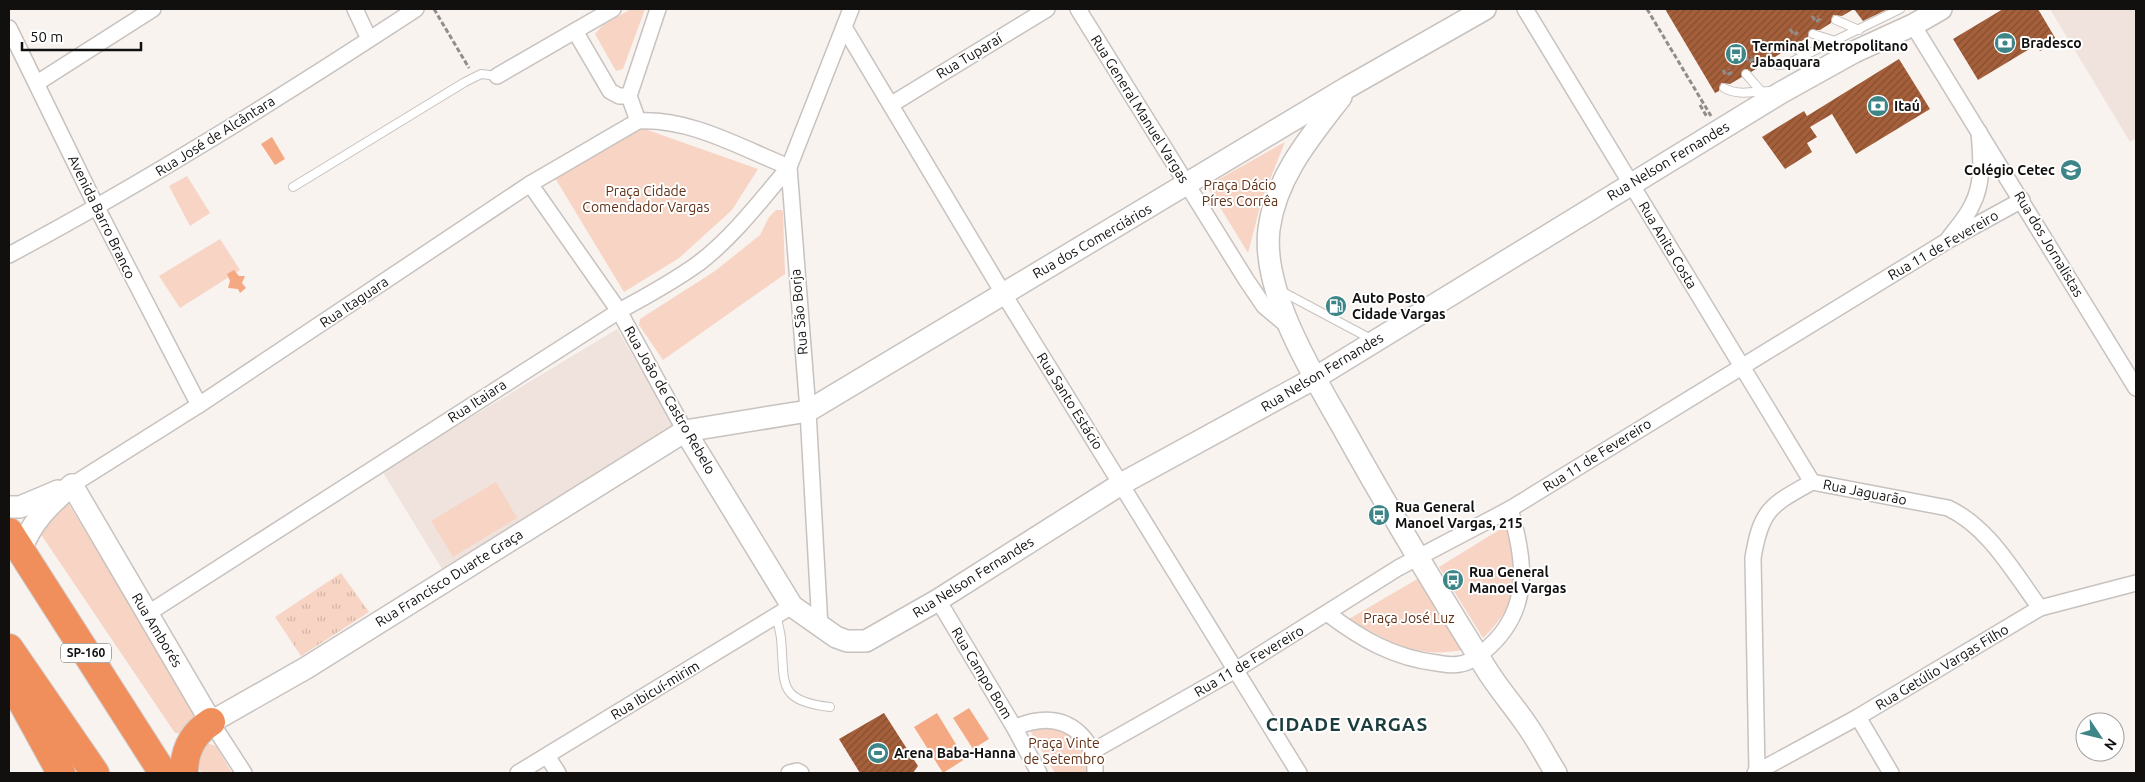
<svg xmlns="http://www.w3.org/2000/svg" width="2145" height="782" viewBox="0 0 2145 782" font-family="Ubuntu,sans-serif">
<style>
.built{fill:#f0e3dd}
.grass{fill:url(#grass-tufts)}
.park{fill:#f7d4c4}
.water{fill:#f5a983}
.building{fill:url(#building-hatch)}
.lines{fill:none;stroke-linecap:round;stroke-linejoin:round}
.lane-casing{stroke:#c8c2bf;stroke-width:10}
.street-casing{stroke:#c8c2bf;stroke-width:18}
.secondary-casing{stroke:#c8c2bf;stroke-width:24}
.highway-casing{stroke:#d0cfcf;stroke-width:30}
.path{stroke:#928d8b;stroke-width:3;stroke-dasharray:5 2.5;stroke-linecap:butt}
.lane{stroke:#fff;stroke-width:8}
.street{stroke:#fff;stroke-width:15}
.secondary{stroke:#fff;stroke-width:21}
.highway{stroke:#f08f5c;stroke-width:28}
.labels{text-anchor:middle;stroke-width:4;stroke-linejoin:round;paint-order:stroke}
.shield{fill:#fff;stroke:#595857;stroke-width:1}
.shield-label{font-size:12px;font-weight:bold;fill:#12100f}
.poi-label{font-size:14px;font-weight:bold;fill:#12100f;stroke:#fff;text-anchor:start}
.street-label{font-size:14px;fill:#12100f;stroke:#fff}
.park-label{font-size:14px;fill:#613116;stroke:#fff}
.district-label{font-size:19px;font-weight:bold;letter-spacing:1px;fill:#1b3d3e;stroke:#fff}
</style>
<defs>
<pattern id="grass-tufts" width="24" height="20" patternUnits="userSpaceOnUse" patternTransform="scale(1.25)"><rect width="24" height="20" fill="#f7d4c4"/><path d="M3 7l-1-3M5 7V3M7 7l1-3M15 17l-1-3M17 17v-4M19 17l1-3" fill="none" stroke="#d3b5a7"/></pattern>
<pattern id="building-hatch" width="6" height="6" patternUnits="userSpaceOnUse" patternTransform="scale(1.25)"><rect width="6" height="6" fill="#a5603b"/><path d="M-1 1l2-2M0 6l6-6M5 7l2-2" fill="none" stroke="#854e30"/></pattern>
</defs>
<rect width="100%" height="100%" fill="#f9f3f0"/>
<g class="built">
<path d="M 2050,9 L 2136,9 L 2136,138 L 2130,142 Z"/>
<path d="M 617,329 L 675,427 L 442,569 L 382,471 Z"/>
</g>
<path class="grass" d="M 341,573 L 369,612 L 301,656 L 275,617 Z"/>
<g class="park">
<path d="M 631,9 L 645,9 L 623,69 L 616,71 L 595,34 L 603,25 Z"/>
<path d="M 639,127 L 758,169 L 732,210 L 679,258 L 624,292 L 555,178 Z"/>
<path d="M 1285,142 L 1262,199 L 1248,253 L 1207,186 Z"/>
<path d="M 187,176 L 210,213 L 190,226 L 169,186 Z"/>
<path d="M 776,210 L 782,210 L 783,213 L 785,274 L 663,360 L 639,325 L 640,319 L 715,271 L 760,235 L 769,217 Z"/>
<path d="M 220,239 L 240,270 L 180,308 L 159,276 Z"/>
<path d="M 496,482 L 517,518 L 453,557 L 431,521 Z"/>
<path d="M 68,503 L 192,706 L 195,718 L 183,734 L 175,733 L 40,533 L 63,505 Z"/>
<path d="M 1507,525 C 1521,577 1522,599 1483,638 L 1439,567 Z"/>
<path d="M 1419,578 L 1463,650 C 1414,659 1390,642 1349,619 Z"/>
<path d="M 1041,724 C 1062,729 1076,733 1084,754 C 1087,761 1089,765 1088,773 L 1055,773 L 1028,727 Z"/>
<path d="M 206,743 L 216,746 L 232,773 L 202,773 L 197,766 L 196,755 Z"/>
</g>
<g class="water">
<path d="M 272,137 L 285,159 L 275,165 L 261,144 Z"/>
<path d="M 234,270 L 239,276 L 245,276 L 242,283 L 246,288 L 240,293 L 238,289 L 228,288 L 230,281 L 227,274 Z"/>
<path d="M 969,708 L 989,739 L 973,749 L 953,718 Z"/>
<path d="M 937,713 L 965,759 L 943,773 L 914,727 Z"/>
</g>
<g class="building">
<path d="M 1665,9 L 1888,9 L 1863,21 L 1854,9 L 1842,16 L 1833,15 L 1831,23 L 1820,30 L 1810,30 L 1808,37 L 1797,44 L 1788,42 L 1786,50 L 1775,57 L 1766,56 L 1764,64 L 1751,72 L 1747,69 L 1743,70 L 1742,77 L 1730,84 L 1721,83 L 1719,91 L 1715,93 Z"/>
<path d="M 2003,9 L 2038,9 L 2057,41 L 2040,51 L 2036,45 L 1978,80 L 1953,39 Z"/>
<path d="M 1899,59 L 1930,109 L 1856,154 L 1832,114 L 1810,127 L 1817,137 L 1807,143 L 1812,152 L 1785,169 L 1762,137 L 1804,111 L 1807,116 Z"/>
<path d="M 884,713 L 918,766 L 913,773 L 860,773 L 839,739 Z"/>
</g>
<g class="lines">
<g class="lane-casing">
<g id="lane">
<path d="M 1836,20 L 1859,30"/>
<path d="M 1813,34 L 1835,41"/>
<path d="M 1791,47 L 1808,54"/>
<path d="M 1769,61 L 1778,65 L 1787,64 L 1900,9"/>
<path d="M 1746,74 L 1760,90"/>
<path d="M 1724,88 C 1740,97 1757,90 1775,91"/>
<path d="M 293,187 L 465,82 L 481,74 L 497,76"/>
<path d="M 1281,291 L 1373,340"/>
<path d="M 776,615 C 778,623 780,631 781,638 C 785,683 776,701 830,707"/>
</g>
</g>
<g class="street-casing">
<g id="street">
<path d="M 355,9 L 369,39"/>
<path d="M 1078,9 L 1247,281 L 1264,306 L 1289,327"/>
<path d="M 1525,9 L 1812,482"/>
<path d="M 1913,25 L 2136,388"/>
<path d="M 844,27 L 1003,293 L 1299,773"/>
<path d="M 9,28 L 97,208 L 199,405"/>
<path d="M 575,31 L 610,91 L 619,96 L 629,96"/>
<path d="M 497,76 L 613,9"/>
<path d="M 37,83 L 153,9"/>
<path d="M 892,104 L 1047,9"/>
<path d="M 638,121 L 629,96 L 658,9"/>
<path d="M 530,184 L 619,311 L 685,431"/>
<path d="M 1949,238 C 1957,227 1967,217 1972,205 C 1984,183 1981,155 1979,132"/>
<path d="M 9,255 C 149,180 283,96 416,9"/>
<path d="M 72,485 L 199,405 L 530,184 L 638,121 C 691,118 741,148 789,167 C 761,200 734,236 699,263 C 674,281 647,296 619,311 L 147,614"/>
<path d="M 938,600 L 1014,727 L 1039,773"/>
<path d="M 1327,613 C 1361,639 1394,658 1437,663 C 1444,664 1452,666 1460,664 C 1470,663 1481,654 1489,647 C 1532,608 1525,559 1510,509"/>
<path d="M 820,627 L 808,411 L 789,167 L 851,9"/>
<path d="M 1858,717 L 1891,773"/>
<path d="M 211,722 L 244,773"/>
<path d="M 1014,727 C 1022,725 1029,722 1037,721 C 1070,716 1096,740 1095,773"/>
<path d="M 1093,751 L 1234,671 L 1398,568 L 1510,509 L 1947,241 L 2022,200"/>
<path d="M 547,756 L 558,773"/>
<path d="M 1757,772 L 1753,558 C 1761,509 1771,505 1812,482 L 1948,508 C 1989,527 2014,573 2040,608"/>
<path d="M 518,773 L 792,606"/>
<path d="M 789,773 L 797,771 L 801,773"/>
<path d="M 1755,773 L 1858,717 L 2040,608 L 2136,583"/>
</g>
</g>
<g class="secondary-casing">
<g id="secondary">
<path d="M 1341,97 C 1310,137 1276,177 1269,229 C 1261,293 1315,378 1346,433 C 1390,512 1437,590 1485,667 C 1497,687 1513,705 1526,724 C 1537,739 1546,757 1556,773"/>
<path d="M 685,431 L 792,606 L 836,637 L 847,641 L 866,641 L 938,600 L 1121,484 L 1315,378 L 1782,92 L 1854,52 L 1913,25 L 1941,9"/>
<path d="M 72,485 L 211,722 L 306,668 L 685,431 L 808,411 L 1348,87 L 1485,9"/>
<path d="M 9,507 L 20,507 L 58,491"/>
<path d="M 21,551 C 30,523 50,504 72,485"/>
</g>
</g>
<g class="highway-casing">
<g id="highway">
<path d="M 9,532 L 163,773"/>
<path d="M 9,648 L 95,773"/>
<path d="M 9,678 L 61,773"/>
<path d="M 184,773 C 184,751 192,734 211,722"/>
</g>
</g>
<g class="path">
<path d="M 434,9 L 469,68"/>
<path d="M 1647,9 L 1711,116"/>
<path d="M 1812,16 L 1816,22 L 1820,19 L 1818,16"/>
<path d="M 1790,29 L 1794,35 L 1797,33 L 1795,30"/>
<path d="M 1768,43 L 1771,49 L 1776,46 L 1774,43"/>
<path d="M 1745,56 L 1749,62 L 1753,59 L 1751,56"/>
<path d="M 1723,70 L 1726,75 L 1731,73 L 1729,69"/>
<path d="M 1700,105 L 1707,117"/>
</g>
<use href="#lane" class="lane"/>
<use href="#street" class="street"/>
<use href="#secondary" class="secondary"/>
<use href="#highway" class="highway"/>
</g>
<defs>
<g id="bank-disc" transform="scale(1.125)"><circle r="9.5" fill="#3d8587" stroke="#fff"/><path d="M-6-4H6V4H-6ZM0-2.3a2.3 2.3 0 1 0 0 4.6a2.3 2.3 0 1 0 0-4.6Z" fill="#fff"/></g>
<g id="bus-disc" transform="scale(1.125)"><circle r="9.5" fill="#3d8587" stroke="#fff"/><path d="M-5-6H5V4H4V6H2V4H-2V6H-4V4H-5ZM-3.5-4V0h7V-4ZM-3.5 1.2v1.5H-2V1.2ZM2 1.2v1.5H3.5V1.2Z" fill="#fff"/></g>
<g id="school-disc" transform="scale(1.125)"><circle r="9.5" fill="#3d8587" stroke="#fff"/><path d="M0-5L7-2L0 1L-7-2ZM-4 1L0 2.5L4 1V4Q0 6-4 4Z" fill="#fff"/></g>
<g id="fuel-disc" transform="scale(1.125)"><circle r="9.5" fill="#3d8587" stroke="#fff"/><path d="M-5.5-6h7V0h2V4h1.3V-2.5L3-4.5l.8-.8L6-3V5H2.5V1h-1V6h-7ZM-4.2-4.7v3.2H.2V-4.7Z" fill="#fff"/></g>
<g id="stadium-disc" transform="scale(1.125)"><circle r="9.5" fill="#3d8587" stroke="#fff"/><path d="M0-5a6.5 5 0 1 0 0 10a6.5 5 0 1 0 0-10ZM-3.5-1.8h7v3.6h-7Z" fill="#fff"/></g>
</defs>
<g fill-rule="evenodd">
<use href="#bank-disc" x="2005" y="43"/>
<use href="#bus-disc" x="1736" y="54"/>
<use href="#bank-disc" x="1878" y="106"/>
<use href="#school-disc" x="2071" y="170"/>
<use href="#fuel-disc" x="1336" y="306"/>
<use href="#bus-disc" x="1379" y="515"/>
<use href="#bus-disc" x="1453" y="580"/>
<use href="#stadium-disc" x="878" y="753"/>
</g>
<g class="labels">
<rect class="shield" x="61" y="643.5" width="50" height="19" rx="4"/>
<g class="shield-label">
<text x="86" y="657">SP-160</text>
</g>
<g class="poi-label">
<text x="2021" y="48">Bradesco</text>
<text x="1752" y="51">Terminal Metropolitano<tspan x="1752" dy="16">Jabaquara</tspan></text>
<text x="1894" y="111">Itaú</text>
<text x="2055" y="175" text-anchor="end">Colégio Cetec</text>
<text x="1352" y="303">Auto Posto<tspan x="1352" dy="16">Cidade Vargas</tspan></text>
<text x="1395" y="512">Rua General<tspan x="1395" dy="16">Manoel Vargas, 215</tspan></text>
<text x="1469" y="577">Rua General<tspan x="1469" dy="16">Manoel Vargas</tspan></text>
<text x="894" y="758">Arena Baba-Hanna</text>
</g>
<g class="street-label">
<text transform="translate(969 56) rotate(-31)" y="5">Rua Tuparaí</text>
<text transform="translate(1140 109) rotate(58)" y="5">Rua General Manuel Vargas</text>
<text transform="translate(215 136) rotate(-32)" y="5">Rua José de Alcântara</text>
<text transform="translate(1668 161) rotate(-31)" y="5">Rua Nelson Fernandes</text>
<text transform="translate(102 217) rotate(64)" y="5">Avenida Barro Branco</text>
<text transform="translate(1092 241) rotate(-30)" y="5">Rua dos Comerciários</text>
<text transform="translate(2049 244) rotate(59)" y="5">Rua dos Jornalistas</text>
<text transform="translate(1668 245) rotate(59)" y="5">Rua Anita Costa</text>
<text transform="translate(1943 245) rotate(-30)" y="5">Rua 11 de Fevereiro</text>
<text transform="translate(354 302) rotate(-34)" y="5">Rua Itaguara</text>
<text transform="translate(799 312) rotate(-95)" y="5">Rua São Borja</text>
<text transform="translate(1322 372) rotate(-31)" y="5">Rua Nelson Fernandes</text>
<text transform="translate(670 400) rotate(60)" y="5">Rua João de Castro Rebelo</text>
<text transform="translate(477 401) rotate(-33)" y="5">Rua Itaiara</text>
<text transform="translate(1070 401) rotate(58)" y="5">Rua Santo Estácio</text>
<text transform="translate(1597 455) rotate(-32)" y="5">Rua 11 de Fevereiro</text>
<text transform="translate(1865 492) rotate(11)" y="5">Rua Jaguarão</text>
<text transform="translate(973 577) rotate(-32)" y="5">Rua Nelson Fernandes</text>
<text transform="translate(449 578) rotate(-32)" y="5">Rua Francisco Duarte Graça</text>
<text transform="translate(157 630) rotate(59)" y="5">Rua Amborés</text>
<text transform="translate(1249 661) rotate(-31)" y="5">Rua 11 de Fevereiro</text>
<text transform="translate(1942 667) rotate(-31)" y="5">Rua Getúlio Vargas Filho</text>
<text transform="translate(982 673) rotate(59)" y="5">Rua Campo Bom</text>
<text transform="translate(655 690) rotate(-31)" y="5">Rua Ibicuí-mirim</text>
</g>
<g class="park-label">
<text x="1240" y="190">Praça Dácio<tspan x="1240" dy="16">Píres Corrêa</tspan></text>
<text x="646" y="196">Praça Cidade<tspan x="646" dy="16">Comendador Vargas</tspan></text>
<text x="1409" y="623">Praça José Luz</text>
<text x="1064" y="748">Praça Vinte<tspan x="1064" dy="16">de Setembro</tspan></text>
</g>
<g class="district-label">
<text x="1347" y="731">CIDADE VARGAS</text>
</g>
</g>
<rect width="2145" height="782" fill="none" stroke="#12100f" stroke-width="20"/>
<g transform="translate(2100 737) rotate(125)"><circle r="24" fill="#ffffff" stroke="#a09f9f"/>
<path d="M0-4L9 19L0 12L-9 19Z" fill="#3d8587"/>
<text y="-8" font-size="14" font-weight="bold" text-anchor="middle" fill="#12100f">N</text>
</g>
<path d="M22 42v8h119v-8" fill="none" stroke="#12100f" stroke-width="2.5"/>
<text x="30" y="42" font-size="15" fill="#12100f" stroke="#ffffff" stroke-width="4" paint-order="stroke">50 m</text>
</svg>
